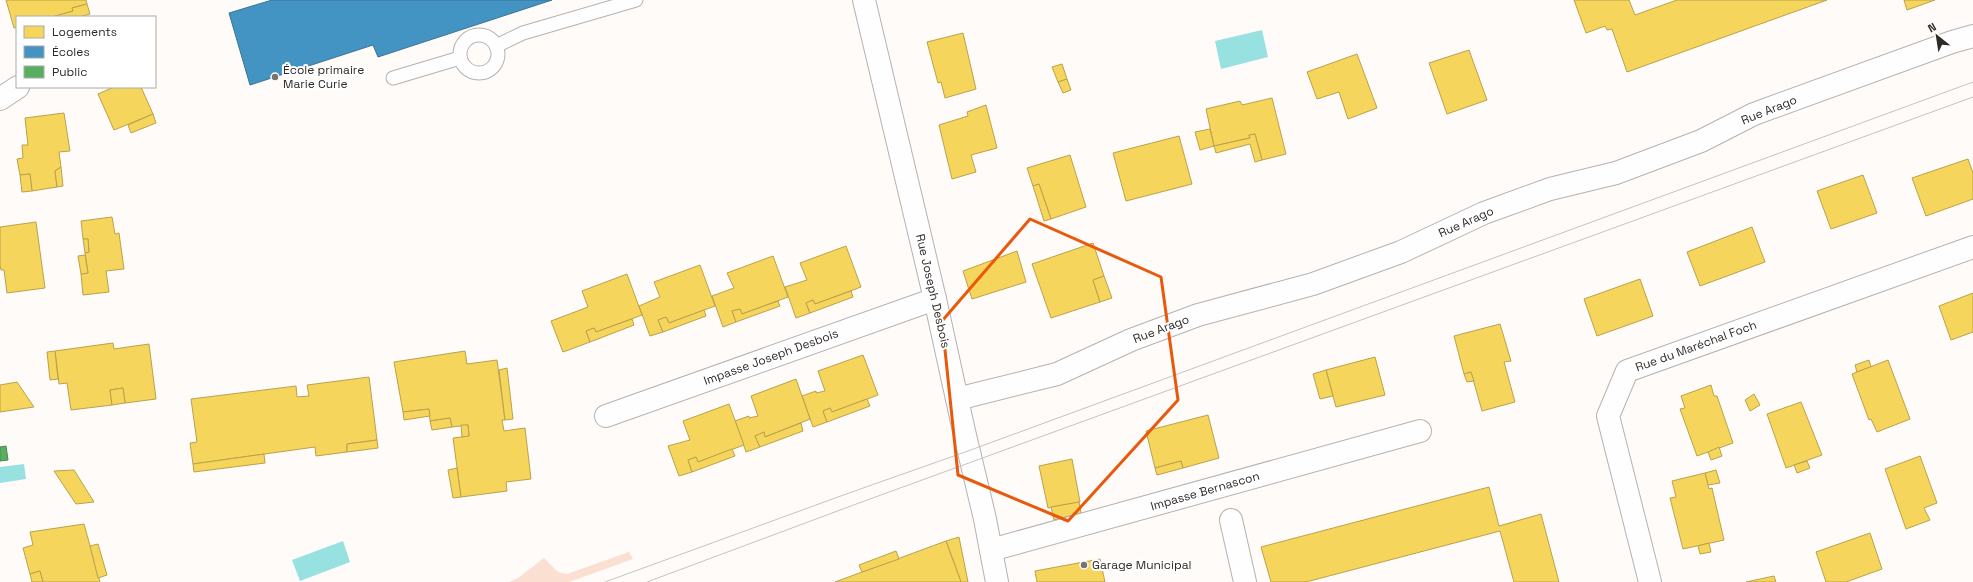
<svg xmlns="http://www.w3.org/2000/svg" width="1973" height="582" viewBox="0 0 1973 582" font-family="'Space Grotesk',sans-serif">
<style>
.green{fill:#fbdfd1}
.water{fill:#97e1e1}
.homes{fill:#f6d55c;stroke:#baa24c}
.schools{fill:#4393c3;stroke:#3d7494}
.public{fill:#5aae61;stroke:#4d8650}
.lines{fill:none;stroke-linecap:round;stroke-linejoin:round}
.service-casing{stroke:#b5b2b0;stroke-width:15}
.minor-casing{stroke:#b5b2b0;stroke-width:24}
.service{stroke:#fffefe;stroke-width:13}
.minor{stroke:#fffefe;stroke-width:22}
.tram{stroke:#c5c4c3;stroke-width:1}
.marked{fill:none;stroke:#e8590c;stroke-width:3;stroke-linejoin:round}
.poi-dot{fill:#777371;stroke:#fff;stroke-width:1.5}
.labels{text-anchor:middle;stroke-width:4;stroke-linejoin:round;paint-order:stroke}
.poi-label{font-size:12px;fill:#2e2a28;stroke:#fff;text-anchor:start}
.street-label{font-size:12px;fill:#2e2a28;stroke:#fff}
</style>
<rect width="100%" height="100%" fill="#fefbf9"/>
<path class="green" d="M 629,552 L 633,559 L 569,582 L 509,582 L 518,578 L 544,558 L 558,572 L 567,574 Z"/>
<g class="water">
<path d="M 1262,30 L 1268,57 L 1221,69 L 1215,41 Z"/>
<path d="M 24,464 L 26,479 L 0,483 L 0,467 Z"/>
<path d="M 343,541 L 350,562 L 300,581 L 292,560 Z"/>
</g>
<g class="homes">
<path d="M 6,0 L 86,0 L 87,4 L 72,8 L 73,11 L 52,17 L 17,17 L 17,27 L 14,28 Z"/>
<path d="M 1574,0 L 1629,0 L 1635,15 L 1677,0 L 1827,0 L 1627,72 L 1612,29 L 1607,30 L 1605,26 L 1586,33 Z"/>
<path d="M 1904,0 L 1935,0 L 1907,10 Z"/>
<path d="M 87,4 L 90,14 L 79,17 L 52,17 L 73,11 L 72,8 Z"/>
<path d="M 963,33 L 976,89 L 945,98 L 941,82 L 938,83 L 927,42 Z"/>
<path d="M 1469,50 L 1487,100 L 1447,114 L 1429,63 Z"/>
<path d="M 1357,54 L 1377,108 L 1348,119 L 1339,92 L 1317,99 L 1307,72 Z"/>
<path d="M 1062,64 L 1067,79 L 1058,82 L 1052,67 Z"/>
<path d="M 1067,79 L 1071,90 L 1063,93 L 1058,82 Z"/>
<path d="M 141,87 L 153,114 L 114,130 L 98,94 L 114,87 Z"/>
<path d="M 1272,98 L 1286,154 L 1262,160 L 1255,134 L 1249,135 L 1250,138 L 1214,146 L 1206,109 L 1240,101 L 1242,105 Z"/>
<path d="M 986,105 L 997,148 L 971,155 L 976,172 L 952,179 L 939,125 L 968,116 L 967,112 Z"/>
<path d="M 64,113 L 70,151 L 59,152 L 61,167 L 55,171 L 57,187 L 32,191 L 30,174 L 20,175 L 17,159 L 23,158 L 22,145 L 28,145 L 25,118 Z"/>
<path d="M 153,114 L 156,123 L 131,133 L 128,125 Z"/>
<path d="M 1210,129 L 1214,146 L 1200,150 L 1195,132 Z"/>
<path d="M 1255,134 L 1262,160 L 1255,162 L 1250,144 L 1216,153 L 1214,146 L 1250,138 L 1249,135 Z"/>
<path d="M 1179,136 L 1192,184 L 1126,201 L 1113,153 Z"/>
<path d="M 1070,155 L 1086,207 L 1051,219 L 1039,184 L 1033,186 L 1027,168 Z"/>
<path d="M 1968,159 L 1973,173 L 1973,199 L 1926,216 L 1912,178 Z"/>
<path d="M 61,167 L 63,186 L 57,187 L 55,171 Z"/>
<path d="M 30,174 L 32,191 L 22,192 L 20,175 Z"/>
<path d="M 1863,175 L 1877,213 L 1831,229 L 1817,191 Z"/>
<path d="M 1039,184 L 1051,219 L 1044,221 L 1033,186 Z"/>
<path d="M 112,217 L 115,234 L 119,233 L 124,269 L 106,271 L 109,292 L 83,295 L 81,274 L 88,273 L 85,253 L 89,252 L 88,239 L 83,239 L 81,221 Z"/>
<path d="M 36,222 L 45,288 L 7,293 L 4,270 L 1,270 L 0,265 L 0,227 Z"/>
<path d="M 1752,227 L 1765,262 L 1700,286 L 1687,252 Z"/>
<path d="M 83,239 L 88,239 L 89,252 L 85,253 Z"/>
<path d="M 1093,243 L 1104,276 L 1093,280 L 1100,302 L 1051,318 L 1032,264 Z"/>
<path d="M 846,246 L 861,287 L 815,304 L 813,300 L 806,303 L 810,313 L 796,318 L 785,287 L 807,280 L 800,263 Z"/>
<path d="M 1017,251 L 1026,282 L 972,299 L 963,271 Z"/>
<path d="M 85,255 L 88,273 L 81,274 L 78,256 Z"/>
<path d="M 773,256 L 788,297 L 742,314 L 740,309 L 732,311 L 736,322 L 723,327 L 712,296 L 734,288 L 727,273 Z"/>
<path d="M 700,265 L 715,306 L 669,323 L 666,317 L 658,320 L 663,332 L 650,336 L 639,306 L 660,297 L 654,282 Z"/>
<path d="M 627,274 L 642,315 L 596,332 L 594,328 L 586,331 L 590,342 L 563,352 L 551,321 L 588,307 L 582,291 Z"/>
<path d="M 1104,276 L 1112,298 L 1100,302 L 1093,280 Z"/>
<path d="M 1640,279 L 1653,316 L 1597,336 L 1584,299 Z"/>
<path d="M 851,291 L 853,297 L 810,313 L 806,303 L 813,300 L 815,304 Z"/>
<path d="M 1973,293 L 1973,332 L 1951,340 L 1939,306 Z"/>
<path d="M 778,301 L 780,306 L 736,322 L 732,311 L 740,309 L 742,314 Z"/>
<path d="M 704,310 L 706,316 L 663,332 L 658,320 L 666,317 L 669,323 Z"/>
<path d="M 632,319 L 634,325 L 590,342 L 586,331 L 594,328 L 596,332 Z"/>
<path d="M 1500,324 L 1511,361 L 1504,362 L 1515,402 L 1482,411 L 1471,372 L 1464,374 L 1454,336 Z"/>
<path d="M 113,343 L 114,349 L 149,344 L 156,399 L 125,403 L 123,388 L 110,390 L 112,405 L 71,410 L 67,383 L 59,384 L 55,351 Z"/>
<path d="M 55,351 L 58,379 L 50,380 L 47,352 Z"/>
<path d="M 465,351 L 467,364 L 497,360 L 505,420 L 502,420 L 504,431 L 525,428 L 531,479 L 506,482 L 507,491 L 461,497 L 453,438 L 469,436 L 468,425 L 452,427 L 450,418 L 430,421 L 429,409 L 403,412 L 394,362 Z"/>
<path d="M 863,355 L 878,395 L 832,412 L 830,408 L 823,411 L 827,422 L 813,427 L 802,396 L 816,391 L 816,393 L 825,391 L 818,371 Z"/>
<path d="M 1375,357 L 1385,395 L 1336,407 L 1326,370 Z"/>
<path d="M 1869,360 L 1871,367 L 1857,372 L 1855,365 Z"/>
<path d="M 1888,360 L 1910,419 L 1877,432 L 1871,419 L 1869,420 L 1852,374 Z"/>
<path d="M 507,368 L 513,419 L 505,420 L 499,370 Z"/>
<path d="M 1326,370 L 1333,396 L 1320,399 L 1313,374 Z"/>
<path d="M 1471,372 L 1474,381 L 1467,382 L 1464,374 Z"/>
<path d="M 369,377 L 377,440 L 347,444 L 347,452 L 316,456 L 315,447 L 193,464 L 190,443 L 197,442 L 191,399 L 296,386 L 297,397 L 309,396 L 307,385 Z"/>
<path d="M 796,379 L 810,419 L 765,437 L 764,432 L 755,436 L 760,447 L 746,452 L 735,421 L 749,416 L 749,418 L 758,416 L 751,396 Z"/>
<path d="M 17,382 L 34,407 L 0,412 L 0,385 Z"/>
<path d="M 1711,385 L 1714,396 L 1717,396 L 1733,443 L 1697,456 L 1680,409 L 1685,408 L 1681,396 Z"/>
<path d="M 123,388 L 125,403 L 112,405 L 110,390 Z"/>
<path d="M 1754,394 L 1760,405 L 1750,411 L 1745,400 Z"/>
<path d="M 867,399 L 870,406 L 827,422 L 823,411 L 830,408 L 832,412 Z"/>
<path d="M 1801,402 L 1822,455 L 1786,468 L 1767,414 Z"/>
<path d="M 729,404 L 744,445 L 698,462 L 696,457 L 688,460 L 692,472 L 679,476 L 668,446 L 690,440 L 683,421 Z"/>
<path d="M 429,409 L 430,416 L 404,420 L 403,412 Z"/>
<path d="M 1208,415 L 1219,458 L 1183,468 L 1181,461 L 1155,468 L 1146,431 Z"/>
<path d="M 450,418 L 452,427 L 432,430 L 430,421 Z"/>
<path d="M 801,423 L 803,431 L 760,447 L 755,436 L 764,432 L 765,437 Z"/>
<path d="M 461,425 L 468,425 L 469,436 L 462,437 Z"/>
<path d="M 377,440 L 378,448 L 347,452 L 347,444 Z"/>
<path d="M 1719,447 L 1722,456 L 1711,460 L 1708,452 Z"/>
<path d="M 732,449 L 735,456 L 692,472 L 688,460 L 696,457 L 698,462 Z"/>
<path d="M 264,454 L 265,463 L 194,472 L 193,464 Z"/>
<path d="M 1920,456 L 1937,503 L 1924,508 L 1930,520 L 1906,529 L 1885,469 Z"/>
<path d="M 1072,459 L 1080,502 L 1048,508 L 1039,466 Z"/>
<path d="M 1181,461 L 1183,468 L 1157,475 L 1155,468 Z"/>
<path d="M 1807,461 L 1810,468 L 1797,473 L 1794,465 Z"/>
<path d="M 457,468 L 461,497 L 453,498 L 448,470 Z"/>
<path d="M 74,470 L 94,502 L 76,504 L 54,471 Z"/>
<path d="M 1716,470 L 1720,483 L 1708,485 L 1705,473 Z"/>
<path d="M 1705,473 L 1709,489 L 1712,488 L 1724,540 L 1683,549 L 1670,498 L 1676,497 L 1672,481 Z"/>
<path d="M 1489,487 L 1499,526 L 1541,514 L 1559,582 L 1514,582 L 1500,531 L 1306,582 L 1271,582 L 1261,547 Z"/>
<path d="M 1079,502 L 1081,513 L 1054,520 L 1051,507 Z"/>
<path d="M 84,524 L 100,582 L 43,582 L 40,571 L 30,574 L 23,548 L 33,545 L 30,532 Z"/>
<path d="M 1870,533 L 1882,569 L 1846,582 L 1826,582 L 1816,552 Z"/>
<path d="M 959,537 L 968,582 L 961,582 L 946,541 Z"/>
<path d="M 946,541 L 961,582 L 835,582 L 862,572 Z"/>
<path d="M 1709,543 L 1711,552 L 1700,554 L 1698,546 Z"/>
<path d="M 98,544 L 107,575 L 98,578 L 90,546 Z"/>
<path d="M 896,551 L 899,559 L 862,572 L 859,565 Z"/>
<path d="M 1100,559 L 1105,582 L 1037,582 L 1035,571 Z"/>
<path d="M 40,571 L 43,582 L 32,582 L 30,574 Z"/>
<path d="M 1774,576 L 1776,582 L 1746,582 Z"/>
</g>
<path class="schools" d="M 272,0 L 552,0 L 378,57 L 373,45 L 250,85 L 229,13 Z"/>
<path class="public" d="M 6,446 L 8,460 L 0,461 L 0,447 Z"/>
<g class="lines">
<g class="service-casing">
<g id="service">
<circle cx="479" cy="54" r="19"/>
<path d="M 496,46 L 523,33 L 636,0"/>
<path d="M 393,78 L 460,58"/>
</g>
</g>
<g class="minor-casing">
<g id="minor">
<path d="M 864,0 L 935,299 L 964,431 L 985,519 L 997,582"/>
<path d="M 0,99 L 18,87"/>
<path d="M 957,399 L 1057,374 L 1131,340 L 1198,315 L 1313,284 L 1401,252 L 1484,213 L 1550,189 L 1616,173 L 1701,141 L 1754,114 L 1952,42 L 1973,36"/>
<path d="M 606,416 L 935,299"/>
<path d="M 1231,520 L 1245,582"/>
<path d="M 991,550 L 1420,431"/>
<path d="M 1650,582 L 1608,416 L 1627,371 L 1973,247"/>
</g>
</g>
<use href="#service" class="service"/>
<use href="#minor" class="minor"/>
<g class="tram">
<path d="M 605,582 L 849,493 L 968,451 L 1973,82"/>
<path d="M 647,582 L 859,503 L 1973,97"/>
</g>
</g>
<path class="marked" d="M 1030,219 L 1161,277 L 1178,400 L 1068,521 L 958,475 L 942,321 Z"/>
<g class="poi-dot">
<circle cx="275" cy="77" r="4"/>
<circle cx="1084" cy="565" r="4"/>
</g>
<g class="labels">
<g class="poi-label">
<text x="283" y="74">École primaire<tspan x="283" dy="14">Marie Curie</tspan></text>
<text x="1092" y="569">Garage Municipal</text>
</g>
<g class="street-label">
<text transform="translate(1769 110) rotate(-22)" y="4">Rue Arago</text>
<text transform="translate(1466 222) rotate(-24)" y="4">Rue Arago</text>
<text transform="translate(933 291) rotate(77)" y="4">Rue Joseph Desbois</text>
<text transform="translate(1161 329) rotate(-21)" y="4">Rue Arago</text>
<text transform="translate(1696 346) rotate(-20)" y="4">Rue du Maréchal Foch</text>
<text transform="translate(771 357) rotate(-20)" y="4">Impasse Joseph Desbois</text>
<text transform="translate(1205 491) rotate(-16)" y="4">Impasse Bernascon</text>
</g>
</g>
<rect x="16" y="16" width="140" height="72" fill="#ffffff" stroke="#abaaa9"/>
<rect x="24" y="26" width="20" height="12" fill="#f6d55c" stroke="#abaaa9"/>
<text x="52" y="36" font-size="12" fill="#2e2a28">Logements</text>
<rect x="24" y="46" width="20" height="12" fill="#4393c3" stroke="#abaaa9"/>
<text x="52" y="56" font-size="12" fill="#2e2a28">Écoles</text>
<rect x="24" y="66" width="20" height="12" fill="#5aae61" stroke="#abaaa9"/>
<text x="52" y="76" font-size="12" fill="#2e2a28">Public</text>
<g transform="translate(1937 36) rotate(330)" stroke="#ffffff" stroke-width="3" paint-order="stroke">
<path d="M0-3L7 15L0 10L-7 15Z" fill="#2e2a28"/>
<text y="-6" font-size="11" font-weight="bold" text-anchor="middle" fill="#2e2a28">N</text>
</g>
</svg>
